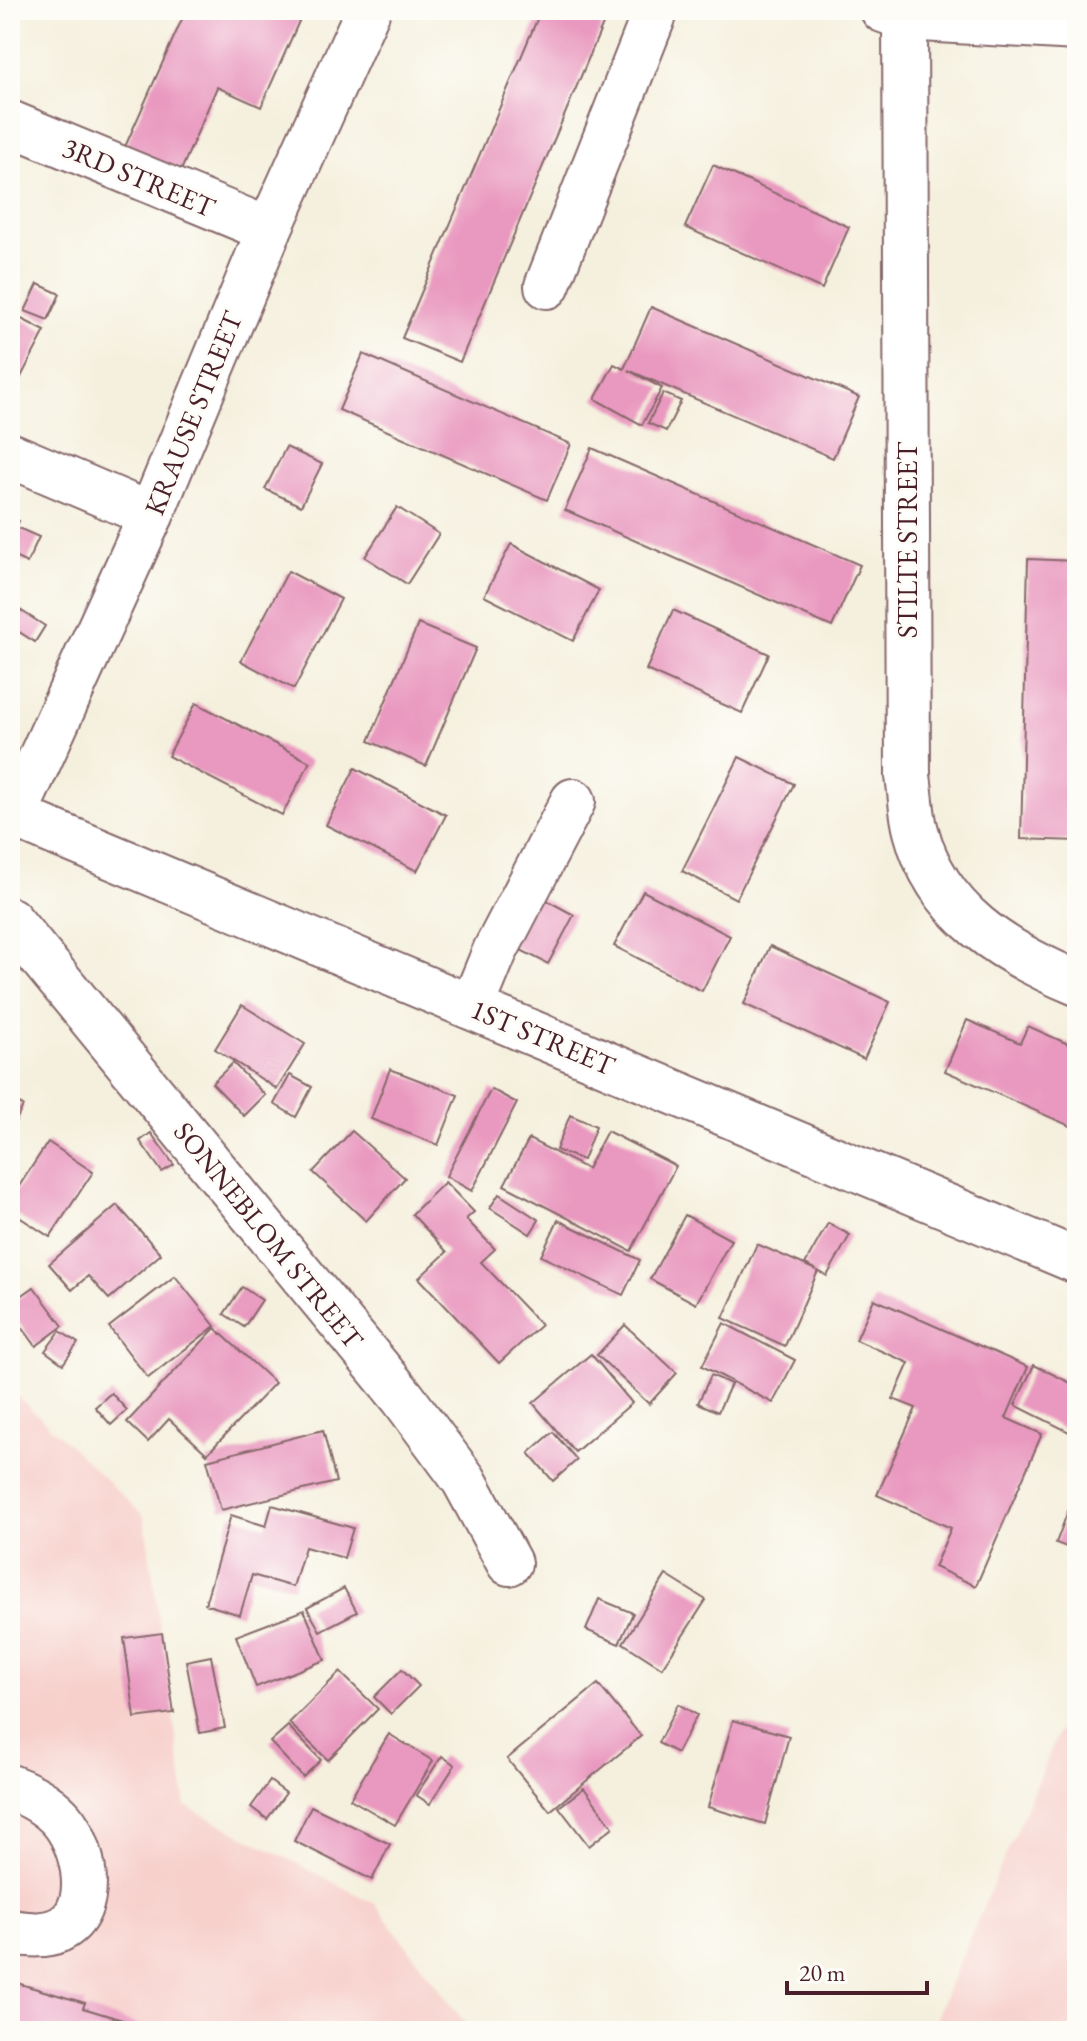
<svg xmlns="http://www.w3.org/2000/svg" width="1087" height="2041" viewBox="0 0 1087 2041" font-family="'EB Garamond',serif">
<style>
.built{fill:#f7d0cc}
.building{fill:#e998bf}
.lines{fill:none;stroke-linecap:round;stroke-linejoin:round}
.minor-casing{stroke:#86686a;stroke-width:48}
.minor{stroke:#fff;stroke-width:44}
.labels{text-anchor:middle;stroke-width:6;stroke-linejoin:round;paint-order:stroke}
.street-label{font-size:28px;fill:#4a1f2b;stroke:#fdfcf7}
</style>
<rect width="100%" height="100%" fill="#fdfcf7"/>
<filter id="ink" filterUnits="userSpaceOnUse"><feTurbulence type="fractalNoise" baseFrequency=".0125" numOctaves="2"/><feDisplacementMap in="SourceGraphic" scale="16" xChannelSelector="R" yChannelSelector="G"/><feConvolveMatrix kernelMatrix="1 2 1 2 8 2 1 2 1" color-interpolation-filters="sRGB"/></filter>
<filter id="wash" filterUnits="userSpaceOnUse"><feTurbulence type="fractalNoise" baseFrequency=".006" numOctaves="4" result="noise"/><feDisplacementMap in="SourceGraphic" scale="32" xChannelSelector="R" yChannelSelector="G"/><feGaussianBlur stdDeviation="1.8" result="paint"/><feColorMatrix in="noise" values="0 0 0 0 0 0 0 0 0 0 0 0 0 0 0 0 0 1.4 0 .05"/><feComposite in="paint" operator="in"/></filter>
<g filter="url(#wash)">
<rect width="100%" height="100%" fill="#f5f0de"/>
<g class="built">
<path d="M 10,1389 L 144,1516 L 186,1806 L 375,1904 L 471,2031 L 10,2031 Z"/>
<path d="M 1077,1689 L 1077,2031 L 930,2031 Z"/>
</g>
<g id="blocks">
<g class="building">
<path d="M 186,10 L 212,14 L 213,10 L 304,10 L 261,107 L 217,87 L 180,173 L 124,149 Z"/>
<path d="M 541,10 L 609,10 L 460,362 L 402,338 Z"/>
<path d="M 713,165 L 849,227 L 822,289 L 685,227 Z"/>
<path d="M 38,284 L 60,294 L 48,320 L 25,311 Z"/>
<path d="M 651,307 L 859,397 L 833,458 L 628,370 L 662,388 L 642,425 L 595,399 L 614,364 L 624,369 Z"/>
<path d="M 10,313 L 45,331 L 10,398 Z"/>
<path d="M 363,354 L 571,444 L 547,500 L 339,410 Z"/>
<path d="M 663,393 L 681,401 L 666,431 L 648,423 Z"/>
<path d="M 286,447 L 322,464 L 301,506 L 265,489 Z"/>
<path d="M 592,448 L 860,565 L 832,627 L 565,510 Z"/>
<path d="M 397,507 L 439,534 L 407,584 L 365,557 Z"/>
<path d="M 10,517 L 19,521 L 16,527 L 39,537 L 27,563 L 10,555 Z"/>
<path d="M 511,544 L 599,590 L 573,641 L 484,596 Z"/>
<path d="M 1028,559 L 1077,561 L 1077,841 L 1021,839 Z"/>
<path d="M 288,571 L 341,599 L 294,689 L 241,661 Z"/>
<path d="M 17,608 L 45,626 L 35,642 L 10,626 Z"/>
<path d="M 673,610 L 769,654 L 742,713 L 646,670 Z"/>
<path d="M 418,624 L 476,648 L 426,766 L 369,741 Z"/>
<path d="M 196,703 L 310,762 L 282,815 L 168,756 Z"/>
<path d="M 739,757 L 794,784 L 736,899 L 682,871 Z"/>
<path d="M 355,768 L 446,815 L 417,871 L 326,825 Z"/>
<path d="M 643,891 L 730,936 L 702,991 L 614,946 Z"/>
<path d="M 537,895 L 574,915 L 548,964 L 511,945 Z"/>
<path d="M 770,946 L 890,1002 L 864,1059 L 744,1004 Z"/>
<path d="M 242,1005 L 305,1044 L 277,1089 L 215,1049 Z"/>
<path d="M 967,1020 L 1020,1043 L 1028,1026 L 1077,1048 L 1077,1129 L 945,1071 Z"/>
<path d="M 233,1063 L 265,1095 L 244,1116 L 212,1083 Z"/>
<path d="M 390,1069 L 458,1095 L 438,1145 L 371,1119 Z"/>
<path d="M 290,1075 L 312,1087 L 296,1117 L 274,1104 Z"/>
<path d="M 491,1089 L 517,1103 L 472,1191 L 446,1176 Z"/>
<path d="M 10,1099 L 23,1106 L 10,1133 Z"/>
<path d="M 570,1115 L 596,1126 L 583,1160 L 556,1150 Z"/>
<path d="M 352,1131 L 405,1178 L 366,1221 L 313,1172 Z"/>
<path d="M 607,1131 L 676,1166 L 631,1251 L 504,1185 L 529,1139 L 587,1169 Z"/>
<path d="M 151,1133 L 174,1165 L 162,1172 L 140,1141 Z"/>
<path d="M 48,1142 L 93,1172 L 50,1237 L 10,1211 L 10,1200 Z"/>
<path d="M 445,1182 L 474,1212 L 466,1219 L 495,1249 L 481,1262 L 541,1325 L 499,1363 L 419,1278 L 447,1252 L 412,1214 Z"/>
<path d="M 499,1194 L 539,1220 L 530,1234 L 490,1208 Z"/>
<path d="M 117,1205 L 161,1254 L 109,1299 L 88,1276 L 72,1290 L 49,1264 Z"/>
<path d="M 685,1215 L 731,1240 L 696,1304 L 650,1279 Z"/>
<path d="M 558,1220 L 640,1260 L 623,1295 L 541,1256 Z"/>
<path d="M 828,1223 L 850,1235 L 827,1276 L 818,1271 L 785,1346 L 723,1318 L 757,1244 L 816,1270 L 805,1264 Z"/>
<path d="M 175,1276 L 215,1326 L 148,1378 L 109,1327 Z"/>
<path d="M 34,1287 L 63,1326 L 36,1346 L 10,1311 L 10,1304 Z"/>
<path d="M 242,1287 L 262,1300 L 244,1327 L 224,1314 Z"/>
<path d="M 874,1299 L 1028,1367 L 1006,1418 L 1042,1434 L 976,1586 L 934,1567 L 951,1528 L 877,1495 L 916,1408 L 893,1399 L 909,1363 L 856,1340 Z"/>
<path d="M 724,1323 L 795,1360 L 773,1403 L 702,1366 Z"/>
<path d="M 625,1325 L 677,1373 L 649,1404 L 597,1355 Z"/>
<path d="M 215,1328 L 275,1383 L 207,1454 L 169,1419 L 148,1442 L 127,1422 Z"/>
<path d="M 60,1331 L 78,1343 L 63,1364 L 45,1351 Z"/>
<path d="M 591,1354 L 632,1403 L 575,1452 L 533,1403 Z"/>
<path d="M 1034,1365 L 1077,1386 L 1077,1436 L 1015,1405 Z"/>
<path d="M 711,1375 L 731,1384 L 718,1412 L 698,1403 Z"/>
<path d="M 111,1393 L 127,1410 L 111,1425 L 95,1407 Z"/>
<path d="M 323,1430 L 336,1482 L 221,1510 L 207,1460 Z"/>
<path d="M 553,1432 L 577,1460 L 553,1481 L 529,1453 Z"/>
<path d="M 272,1505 L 353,1528 L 344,1558 L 305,1547 L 293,1587 L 252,1575 L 240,1615 L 205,1604 L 231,1515 L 266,1526 Z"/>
<path d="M 1068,1511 L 1077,1514 L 1077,1551 L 1056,1543 Z"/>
<path d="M 666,1575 L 706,1600 L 662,1668 L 623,1643 Z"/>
<path d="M 344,1588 L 357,1612 L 320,1631 L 307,1608 Z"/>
<path d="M 599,1599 L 633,1613 L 619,1644 L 586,1630 Z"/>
<path d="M 304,1610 L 325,1660 L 256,1687 L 236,1636 Z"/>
<path d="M 162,1633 L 174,1713 L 135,1718 L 124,1638 Z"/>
<path d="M 211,1656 L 225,1728 L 200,1733 L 186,1661 Z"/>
<path d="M 402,1669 L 419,1686 L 391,1714 L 374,1697 Z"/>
<path d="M 340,1672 L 378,1709 L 328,1760 L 289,1723 Z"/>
<path d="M 598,1684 L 641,1736 L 550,1811 L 507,1759 Z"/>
<path d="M 678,1704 L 697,1715 L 677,1753 L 658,1743 Z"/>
<path d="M 733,1720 L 789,1736 L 765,1824 L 708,1807 Z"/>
<path d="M 288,1726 L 321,1760 L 303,1777 L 270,1742 Z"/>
<path d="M 389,1734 L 433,1761 L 395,1825 L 350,1799 Z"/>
<path d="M 442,1756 L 455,1765 L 430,1804 L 416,1795 Z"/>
<path d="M 270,1781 L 286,1793 L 267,1819 L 251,1807 Z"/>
<path d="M 584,1788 L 613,1827 L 589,1846 L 559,1807 Z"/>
<path d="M 311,1806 L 390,1844 L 372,1880 L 294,1841 Z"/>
<path d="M 10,1981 L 85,2003 L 83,2008 L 159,2031 L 10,2031 Z"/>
</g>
</g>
</g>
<g filter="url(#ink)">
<use href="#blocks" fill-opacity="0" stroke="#86686a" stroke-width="2"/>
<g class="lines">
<g class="minor-casing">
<g id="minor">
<path d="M 883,10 L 905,18 L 1077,28"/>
<path d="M 905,18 L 908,776 C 911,794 911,814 916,831 C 937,913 1005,953 1077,983"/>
<path d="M 10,123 L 269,230"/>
<path d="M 547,286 L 656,10"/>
<path d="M 10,455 L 151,515"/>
<path d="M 10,814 L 1077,1261"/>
<path d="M 10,825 L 151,515 L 269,230 L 368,10"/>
<path d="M 10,920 L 403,1398 L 464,1480 L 509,1563"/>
<path d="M 472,1007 L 495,951 L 573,801"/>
<path d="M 10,1787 C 29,1794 49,1805 62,1820 C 84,1846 99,1911 59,1930 C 43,1937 27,1934 10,1932"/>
</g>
</g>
<use href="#minor" class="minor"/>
</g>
</g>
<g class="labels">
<g class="street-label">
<text transform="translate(139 177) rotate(23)" y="10">3RD STREET</text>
<text transform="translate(193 413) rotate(-68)" y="10">KRAUSE STREET</text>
<text transform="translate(907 540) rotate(-90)" y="10">STILTE STREET</text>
<text transform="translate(543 1037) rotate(23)" y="10">1ST STREET</text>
<text transform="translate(269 1235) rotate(51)" y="10">SONNEBLOM STREET</text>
</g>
</g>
<rect width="1087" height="2041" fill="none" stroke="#fdfcf7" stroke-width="40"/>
<path d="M787 1981v12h140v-12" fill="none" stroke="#4a1f2b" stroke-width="4"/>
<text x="799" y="1981" font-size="24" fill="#4a1f2b" stroke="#fdfcf7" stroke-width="6" paint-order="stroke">20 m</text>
</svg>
